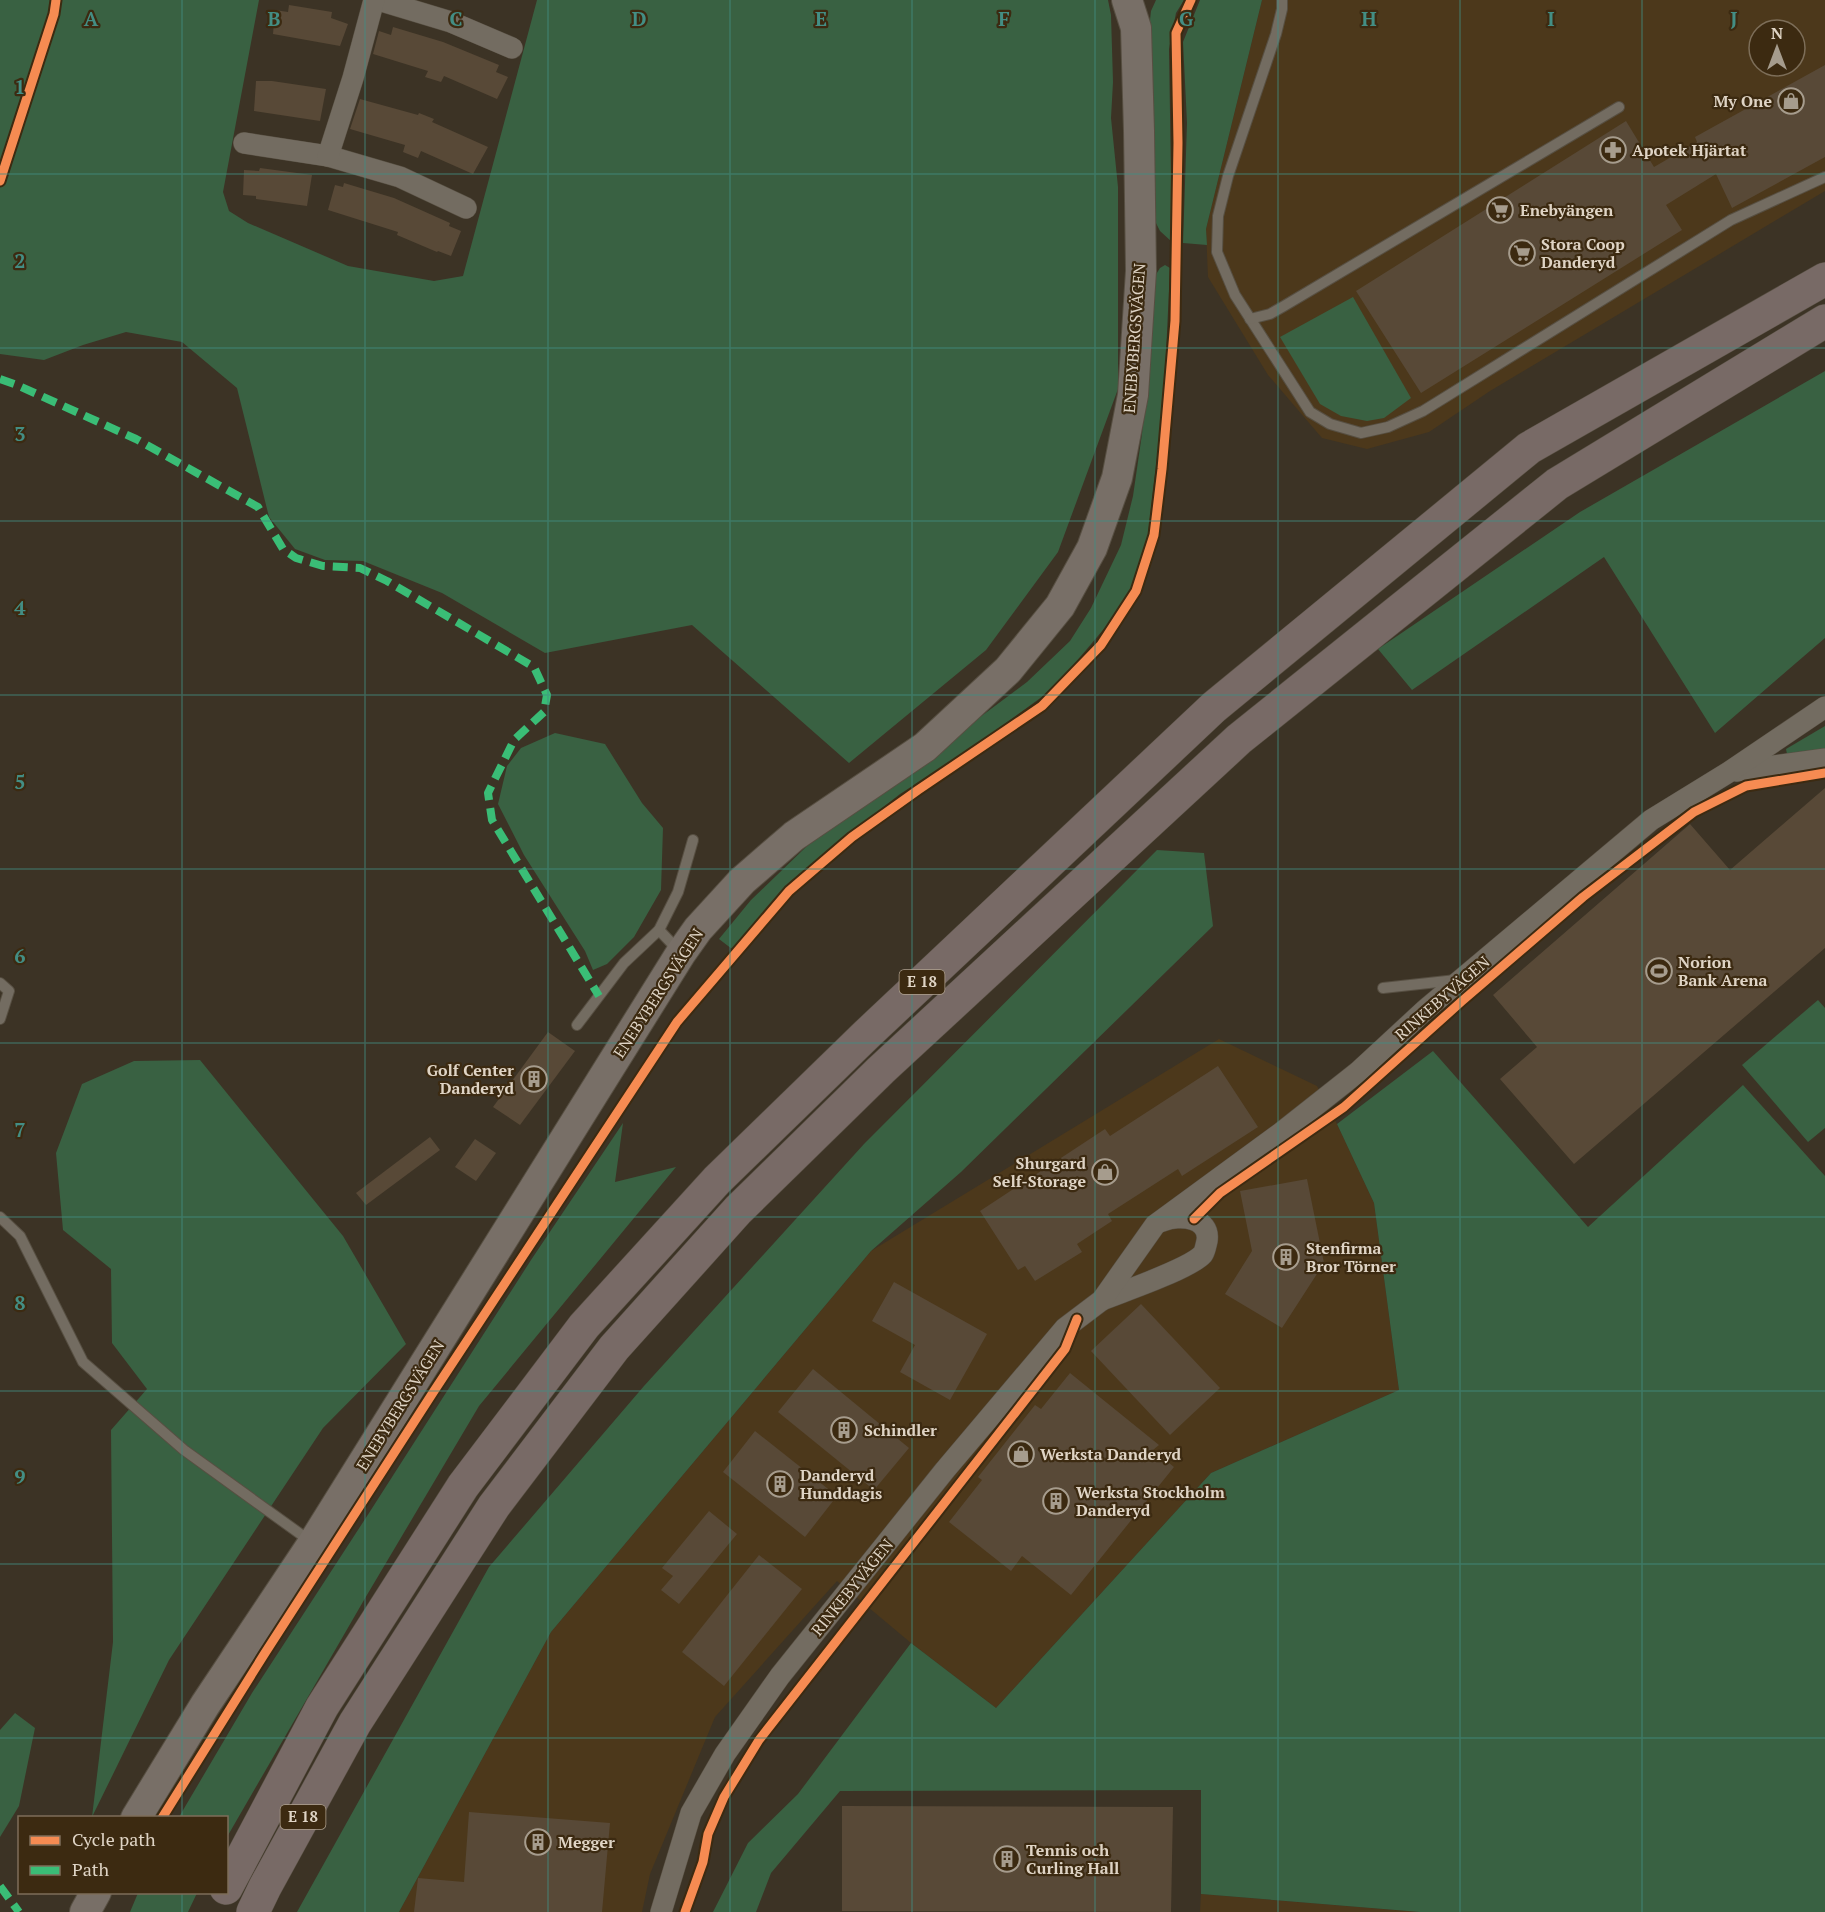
<svg xmlns="http://www.w3.org/2000/svg" width="1825" height="1912" viewBox="0 0 1825 1912" font-family="'PT Serif',serif">
<style>
.built{fill:#4c381b;fill-rule:evenodd}
.green{fill:#396142}
.building{fill:#584937}
.lines{fill:none;stroke-linecap:round;stroke-linejoin:round}
.service-casing{stroke:#574f42;stroke-width:12}
.minor-casing{stroke:#574f42;stroke-width:22}
.secondary-casing{stroke:#574f42;stroke-width:32}
.motorway-casing{stroke:#574f42;stroke-width:34}
.service{stroke:#736c61;stroke-width:10}
.minor{stroke:#736c61;stroke-width:21}
.secondary{stroke:#786f67;stroke-width:30}
.motorway{stroke:#786a66;stroke-width:33}
.quiet{stroke:#3abd76;stroke-width:8;stroke-dasharray:15 8;stroke-linecap:butt}
.cycleway-casing{stroke:#3c2a11;stroke-width:13}
.cycleway{stroke:#f68b52;stroke-width:9}
.grid{fill:none;stroke:#438e84;stroke-width:1.5;stroke-opacity:0.55}
.labels{text-anchor:middle;stroke-width:4.5;stroke-linejoin:round;paint-order:stroke}
.shield{fill:#3c2a11;stroke:#aea18f;stroke-width:1.5}
.shield-label{font-size:15px;font-weight:bold;fill:#dfd4c5}
.poi-label{font-size:16px;font-weight:bold;fill:#dfd4c5;stroke:#3c2a11;text-anchor:start}
.street-label{font-size:16px;fill:#dfd4c5;stroke:#3c2a11}
.grid-label{font-size:20px;text-anchor:middle;font-weight:bold;fill:#438e84;stroke:#3c2a11;stroke-width:4.5;stroke-linejoin:round;paint-order:stroke}
</style>
<rect width="100%" height="100%" fill="#3c3325"/>
<g class="built">
<path d="M 1262,0 L 1825,0 L 1825,191 L 1490,391 L 1429,432 L 1367,449 L 1322,438 L 1268,375 L 1208,277 L 1206,229 ZM 1759,30 L 1795,30 L 1795,66 L 1759,66 Z"/>
<path d="M 1219,1039 L 1317,1086 L 1337,1124 L 1374,1203 L 1399,1390 L 1211,1473 L 996,1708 L 911,1643 L 837,1581 L 715,1717 L 650,1874 L 642,1912 L 399,1912 L 551,1632 L 871,1251 Z"/>
<path d="M 1201,1894 L 1420,1912 L 1200,1912 Z"/>
</g>
<g class="green">
<path d="M 0,0 L 259,0 L 223,192 L 229,211 L 248,223 L 348,266 L 434,281 L 463,276 L 537,0 L 1108,0 L 1111,15 L 1113,82 L 1111,118 L 1118,187 L 1118,389 L 1058,552 L 986,650 L 849,763 L 692,625 L 545,653 L 442,593 L 363,561 L 325,560 L 295,549 L 269,517 L 237,388 L 182,342 L 126,332 L 83,345 L 44,360 L 0,354 Z"/>
<path d="M 1156,0 L 1184,0 L 1176,13 L 1169,49 L 1172,242 L 1160,231 L 1155,221 L 1149,29 L 1151,11 Z"/>
<path d="M 1200,0 L 1262,0 L 1206,229 L 1207,245 L 1183,243 L 1187,123 L 1183,42 Z"/>
<path d="M 1165,265 L 1170,268 L 1164,397 L 1147,543 L 1130,591 L 1108,624 L 1070,669 L 1043,696 L 969,750 L 900,794 L 792,880 L 732,949 L 719,939 L 751,900 L 806,847 L 1027,682 L 1070,641 L 1091,608 L 1121,545 L 1133,496 L 1142,434 L 1155,276 L 1160,268 Z"/>
<path d="M 1353,297 L 1411,398 L 1384,418 L 1367,421 L 1341,416 L 1320,404 L 1280,337 Z"/>
<path d="M 1825,371 L 1825,638 L 1715,733 L 1604,557 L 1412,690 L 1378,649 L 1580,512 Z"/>
<path d="M 1825,726 L 1825,749 L 1787,754 L 1786,749 Z"/>
<path d="M 555,733 L 605,744 L 642,803 L 663,828 L 661,890 L 634,937 L 607,964 L 593,970 L 585,951 L 524,855 L 498,804 L 507,766 L 521,748 Z"/>
<path d="M 1157,850 L 1204,853 L 1213,926 L 961,1172 L 871,1251 L 551,1632 L 399,1912 L 297,1912 L 489,1567 L 644,1386 L 864,1144 Z"/>
<path d="M 1818,1000 L 1825,1008 L 1825,1128 L 1808,1142 L 1742,1065 Z"/>
<path d="M 1433,1051 L 1588,1227 L 1743,1085 L 1825,1176 L 1825,1912 L 1420,1912 L 1201,1894 L 1201,1790 L 840,1791 L 771,1873 L 756,1912 L 713,1912 L 748,1843 L 798,1794 L 911,1643 L 996,1708 L 1211,1473 L 1399,1390 L 1374,1203 L 1337,1124 Z"/>
<path d="M 200,1060 L 343,1236 L 406,1344 L 323,1428 L 169,1660 L 92,1817 L 113,1642 L 111,1430 L 147,1389 L 112,1343 L 111,1269 L 63,1230 L 56,1153 L 82,1084 L 134,1061 Z"/>
<path d="M 623,1123 L 615,1182 L 676,1167 L 479,1406 L 364,1600 L 227,1837 L 226,1818 L 179,1817 L 252,1693 L 369,1513 L 531,1260 Z"/>
<path d="M 15,1713 L 35,1728 L 19,1806 L 0,1837 L 0,1730 Z"/>
<path d="M 138,1893 L 138,1892 L 197,1893 L 188,1912 L 130,1912 Z"/>
</g>
<g class="building">
<path d="M 289,5 L 332,12 L 331,18 L 348,24 L 340,46 L 273,34 L 275,10 L 288,12 Z"/>
<path d="M 393,27 L 443,42 L 499,65 L 496,72 L 508,77 L 497,99 L 444,76 L 441,82 L 425,77 L 428,71 L 373,54 L 379,31 L 391,35 Z"/>
<path d="M 1825,65 L 1825,157 L 1732,208 L 1716,174 L 1666,205 L 1682,230 L 1421,393 L 1356,291 L 1626,121 L 1654,167 L 1697,142 L 1695,137 Z"/>
<path d="M 256,81 L 272,81 L 326,89 L 320,121 L 254,111 Z"/>
<path d="M 360,99 L 418,115 L 419,113 L 434,119 L 432,122 L 488,147 L 473,174 L 421,151 L 418,158 L 403,152 L 405,145 L 350,129 Z"/>
<path d="M 260,168 L 312,175 L 307,206 L 256,199 L 256,196 L 243,195 L 244,170 L 259,171 Z"/>
<path d="M 344,183 L 394,198 L 450,223 L 449,226 L 461,231 L 451,256 L 438,251 L 437,252 L 397,235 L 398,232 L 328,210 L 335,185 L 343,187 Z"/>
<path d="M 1825,788 L 1825,948 L 1574,1164 L 1500,1079 L 1537,1047 L 1493,995 L 1690,824 L 1730,870 Z"/>
<path d="M 548,1032 L 575,1051 L 520,1125 L 493,1107 Z"/>
<path d="M 1218,1066 L 1258,1127 L 1182,1176 L 1178,1169 L 1108,1214 L 1112,1221 L 1077,1244 L 1082,1252 L 1035,1281 L 1025,1266 L 1018,1270 L 980,1211 L 1105,1129 L 1110,1136 Z"/>
<path d="M 430,1137 L 440,1150 L 366,1205 L 356,1193 Z"/>
<path d="M 475,1139 L 496,1153 L 476,1181 L 455,1167 Z"/>
<path d="M 1307,1179 L 1324,1263 L 1282,1328 L 1225,1294 L 1252,1251 L 1240,1191 Z"/>
<path d="M 894,1282 L 987,1334 L 950,1400 L 900,1372 L 915,1345 L 872,1321 Z"/>
<path d="M 1141,1304 L 1220,1388 L 1170,1435 L 1091,1351 Z"/>
<path d="M 813,1369 L 909,1448 L 874,1490 L 778,1412 Z"/>
<path d="M 1070,1373 L 1159,1445 L 1153,1450 L 1174,1467 L 1071,1595 L 1022,1556 L 1011,1571 L 949,1522 L 982,1480 L 978,1477 L 1035,1405 L 1041,1409 Z"/>
<path d="M 755,1431 L 837,1496 L 805,1537 L 723,1472 Z"/>
<path d="M 709,1511 L 737,1534 L 679,1604 L 661,1590 L 673,1576 L 662,1568 Z"/>
<path d="M 759,1555 L 802,1589 L 724,1686 L 682,1652 Z"/>
<path d="M 842,1806 L 1173,1807 L 1171,1912 L 842,1911 Z"/>
<path d="M 469,1812 L 610,1823 L 602,1912 L 414,1912 L 418,1878 L 464,1882 Z"/>
</g>
<g class="lines">
<g class="service-casing">
<g id="service">
<path d="M 1282,0 L 1282,9 L 1276,34 L 1228,176 L 1218,216 L 1217,252 L 1235,295 L 1310,412 L 1330,424 L 1361,433 L 1388,427 L 1423,411 L 1731,220 L 1825,177"/>
<path d="M 1250,319 L 1270,314 L 1284,306 L 1619,107"/>
<path d="M 679,951 L 659,930 L 678,892 L 693,840"/>
<path d="M 0,983 L 9,991 L 0,1019"/>
<path d="M 1383,988 L 1456,980"/>
<path d="M 577,1025 L 624,963 L 659,930"/>
<path d="M 0,1217 L 20,1236 L 83,1362 L 184,1450 L 310,1541"/>
</g>
</g>
<g class="minor-casing">
<g id="minor">
<path d="M 378,0 L 451,22 L 512,48"/>
<path d="M 244,143 L 328,156 L 400,177 L 466,208"/>
<path d="M 328,156 L 353,78 L 374,0"/>
<path d="M 1736,771 L 1825,759"/>
<path d="M 1102,1300 C 1124,1291 1190,1269 1203,1254 C 1205,1251 1206,1245 1207,1241 C 1211,1217 1179,1214 1163,1221"/>
<path d="M 661,1912 L 691,1813 L 725,1754 L 780,1676 L 945,1470 L 1065,1328 L 1102,1300 L 1155,1225 L 1282,1132 L 1358,1072 L 1425,1010 L 1651,820 L 1729,772 L 1825,707"/>
</g>
</g>
<g class="secondary-casing">
<g id="secondary">
<path d="M 136,1818 L 205,1705 L 313,1543 L 681,953 L 698,929 L 742,881 L 794,836 L 925,747 L 1008,670 L 1060,606 L 1092,548 L 1117,478 L 1133,395 L 1141,271 L 1139,131 L 1136,28 L 1127,0"/>
<path d="M 85,1912 L 96,1892"/>
</g>
</g>
<g class="motorway-casing">
<g id="motorway">
<path d="M 226,1888 L 322,1707 L 463,1486 L 584,1326 L 717,1180 L 866,1035 L 1214,707 L 1529,448 L 1825,279"/>
<path d="M 253,1912 L 265,1887 L 355,1723 L 494,1506 L 614,1348 L 738,1210 L 881,1070 L 1239,739 L 1557,484 L 1825,321"/>
</g>
</g>
<use href="#service" class="service"/>
<use href="#minor" class="minor"/>
<use href="#secondary" class="secondary"/>
<use href="#motorway" class="motorway"/>
<g class="quiet">
<path d="M 0,379 L 17,385 L 136,439 L 258,507 L 283,549 L 296,558 L 323,566 L 360,568 L 387,581 L 534,667 L 547,695 L 544,712 L 514,740 L 488,793 L 492,820 L 599,996"/>
<path d="M 0,1886 L 19,1912"/>
</g>
<g class="cycleway-casing">
<g id="cycleway">
<path d="M 0,181 L 54,14 L 56,0"/>
<path d="M 1194,1219 L 1220,1193 L 1344,1107 L 1462,1001 L 1583,897 L 1694,812 L 1746,786 L 1825,773"/>
<path d="M 162,1818 L 265,1653 L 434,1391 L 677,1022 L 789,891 L 852,837 L 918,790 L 1042,706 L 1101,645 L 1136,591 L 1154,535 L 1162,469 L 1175,321 L 1178,143 L 1176,33 L 1191,0"/>
<path d="M 685,1912 L 703,1862 L 708,1834 L 724,1797 L 759,1740 L 1065,1349 L 1077,1319"/>
</g>
</g>
<use href="#cycleway" class="cycleway"/>
</g>
<path class="grid" d="M 182,0 L 182,1818M 365,0 L 365,1912M 548,0 L 548,1912M 730,0 L 730,1912M 912,0 L 912,1912M 1095,0 L 1095,1912M 1278,0 L 1278,1912M 1460,0 L 1460,1912M 1642,0 L 1642,1912M 0,174 L 1825,174M 0,348 L 1825,348M 0,521 L 1825,521M 0,695 L 1825,695M 0,869 L 1825,869M 0,1043 L 1825,1043M 0,1217 L 1825,1217M 0,1391 L 1825,1391M 0,1564 L 1825,1564M 0,1738 L 1825,1738M 182,1892 L 182,1912"/>
<defs>
<g id="shop-ring" transform="scale(1.35)"><circle r="9.5" fill="#3c2a11" stroke="#a69c8d" stroke-width="1.5"/><path d="M-5-2.5h2.3a2.7 3.5 0 0 1 5.4 0H5L5.5 6h-11ZM-1.5-2.5h3a1.5 2.3 0 0 0-3 0Z" fill="#a69c8d"/></g>
<g id="pharmacy-ring" transform="scale(1.35)"><circle r="9.5" fill="#3c2a11" stroke="#a69c8d" stroke-width="1.5"/><path d="M-2-6h4v4h4v4h-4v4h-4v-4h-4v-4h4Z" fill="#a69c8d"/></g>
<g id="supermarket-ring" transform="scale(1.35)"><circle r="9.5" fill="#3c2a11" stroke="#a69c8d" stroke-width="1.5"/><path d="M-6-5.5h2.5l.6 2H6L4.5 2H-2.5L-4.4-4H-6ZM-1.5 3.2a1.3 1.3 0 1 0 .1 0ZM3 3.2a1.3 1.3 0 1 0 .1 0Z" fill="#a69c8d"/></g>
<g id="stadium-ring" transform="scale(1.35)"><circle r="9.5" fill="#3c2a11" stroke="#a69c8d" stroke-width="1.5"/><path d="M0-5a6.5 5 0 1 0 0 10a6.5 5 0 1 0 0-10ZM-3.5-1.8h7v3.6h-7Z" fill="#a69c8d"/></g>
<g id="building-ring" transform="scale(1.35)"><circle r="9.5" fill="#3c2a11" stroke="#a69c8d" stroke-width="1.5"/><path d="M-4-6H4V6H1V3H-1V6H-4ZM-2.5-4.3h1.7v1.8h-1.7ZM.8-4.3h1.7v1.8H.8ZM-2.5-1h1.7V.8h-1.7ZM.8-1h1.7V.8H.8Z" fill="#a69c8d"/></g>
</defs>
<g fill-rule="evenodd">
<use href="#shop-ring" x="1791" y="101"/>
<use href="#pharmacy-ring" x="1613" y="150"/>
<use href="#supermarket-ring" x="1500" y="210"/>
<use href="#supermarket-ring" x="1522" y="253"/>
<use href="#stadium-ring" x="1659" y="971"/>
<use href="#building-ring" x="534" y="1079"/>
<use href="#shop-ring" x="1105" y="1172"/>
<use href="#building-ring" x="1286" y="1257"/>
<use href="#building-ring" x="844" y="1430"/>
<use href="#shop-ring" x="1021" y="1454"/>
<use href="#building-ring" x="780" y="1484"/>
<use href="#building-ring" x="1056" y="1501"/>
<use href="#building-ring" x="538" y="1842"/>
<use href="#building-ring" x="1007" y="1859"/>
</g>
<g class="labels">
<g class="shield">
<rect x="899.5" y="970" width="45" height="24" rx="4.5"/>
<rect x="280.5" y="1805" width="45" height="24" rx="4.5"/>
</g>
<g class="shield-label">
<text x="922" y="987">E 18</text>
<text x="303" y="1822">E 18</text>
</g>
<g class="poi-label">
<text x="1772" y="107" text-anchor="end">My One</text>
<text x="1632" y="156">Apotek Hjärtat</text>
<text x="1520" y="216">Enebyängen</text>
<text x="1541" y="250">Stora Coop<tspan x="1541" dy="18">Danderyd</tspan></text>
<text x="1678" y="968">Norion<tspan x="1678" dy="18">Bank Arena</tspan></text>
<text x="514" y="1076" text-anchor="end">Golf Center<tspan x="514" dy="18">Danderyd</tspan></text>
<text x="1086" y="1169" text-anchor="end">Shurgard<tspan x="1086" dy="18">Self-Storage</tspan></text>
<text x="1306" y="1254">Stenfirma<tspan x="1306" dy="18">Bror Törner</tspan></text>
<text x="864" y="1436">Schindler</text>
<text x="1040" y="1460">Werksta Danderyd</text>
<text x="800" y="1481">Danderyd<tspan x="800" dy="18">Hunddagis</tspan></text>
<text x="1076" y="1498">Werksta Stockholm<tspan x="1076" dy="18">Danderyd</tspan></text>
<text x="558" y="1848">Megger</text>
<text x="1026" y="1856">Tennis och<tspan x="1026" dy="18">Curling Hall</tspan></text>
</g>
<g class="street-label">
<text transform="translate(1134 338) rotate(-86)" y="6">ENEBYBERGSVÄGEN</text>
<text transform="translate(658 993) rotate(-57)" y="6">ENEBYBERGSVÄGEN</text>
<text transform="translate(1442 998) rotate(-41)" y="6">RINKEBYVÄGEN</text>
<text transform="translate(400 1405) rotate(-58)" y="6">ENEBYBERGSVÄGEN</text>
<text transform="translate(852 1587) rotate(-51)" y="6">RINKEBYVÄGEN</text>
</g>
</g>
<g class="grid-label">
<text x="91" y="26">A</text>
<text x="274" y="26">B</text>
<text x="456" y="26">C</text>
<text x="639" y="26">D</text>
<text x="821" y="26">E</text>
<text x="1004" y="26">F</text>
<text x="1186" y="26">G</text>
<text x="1369" y="26">H</text>
<text x="1551" y="26">I</text>
<text x="1734" y="26">J</text>
<text x="20" y="94">1</text>
<text x="20" y="268">2</text>
<text x="20" y="441">3</text>
<text x="20" y="615">4</text>
<text x="20" y="789">5</text>
<text x="20" y="963">6</text>
<text x="20" y="1137">7</text>
<text x="20" y="1310">8</text>
<text x="20" y="1484">9</text>
</g>
<rect x="18" y="1816" width="210" height="78" fill="#3c2a11" stroke="#7d6e59" stroke-width="1.5"/>
<rect x="30" y="1836" width="30" height="9" fill="#f68b52" stroke="#7d6e59" stroke-width="1.5"/>
<text x="72" y="1846" font-size="18" fill="#dfd4c5">Cycle path</text>
<rect x="30" y="1866" width="30" height="9" fill="#3abd76" stroke="#7d6e59" stroke-width="1.5"/>
<text x="72" y="1876" font-size="18" fill="#dfd4c5">Path</text>
<g transform="translate(1777 48)"><circle r="28" fill="#3c2a11" stroke="#7d6e59" stroke-width="1.5"/>
<path d="M0-4.5L10 22L0 15L-10 22Z" fill="#a69c8d"/>
<text y="-9" font-size="16" font-weight="bold" text-anchor="middle" fill="#dfd4c5">N</text>
</g>
</svg>
